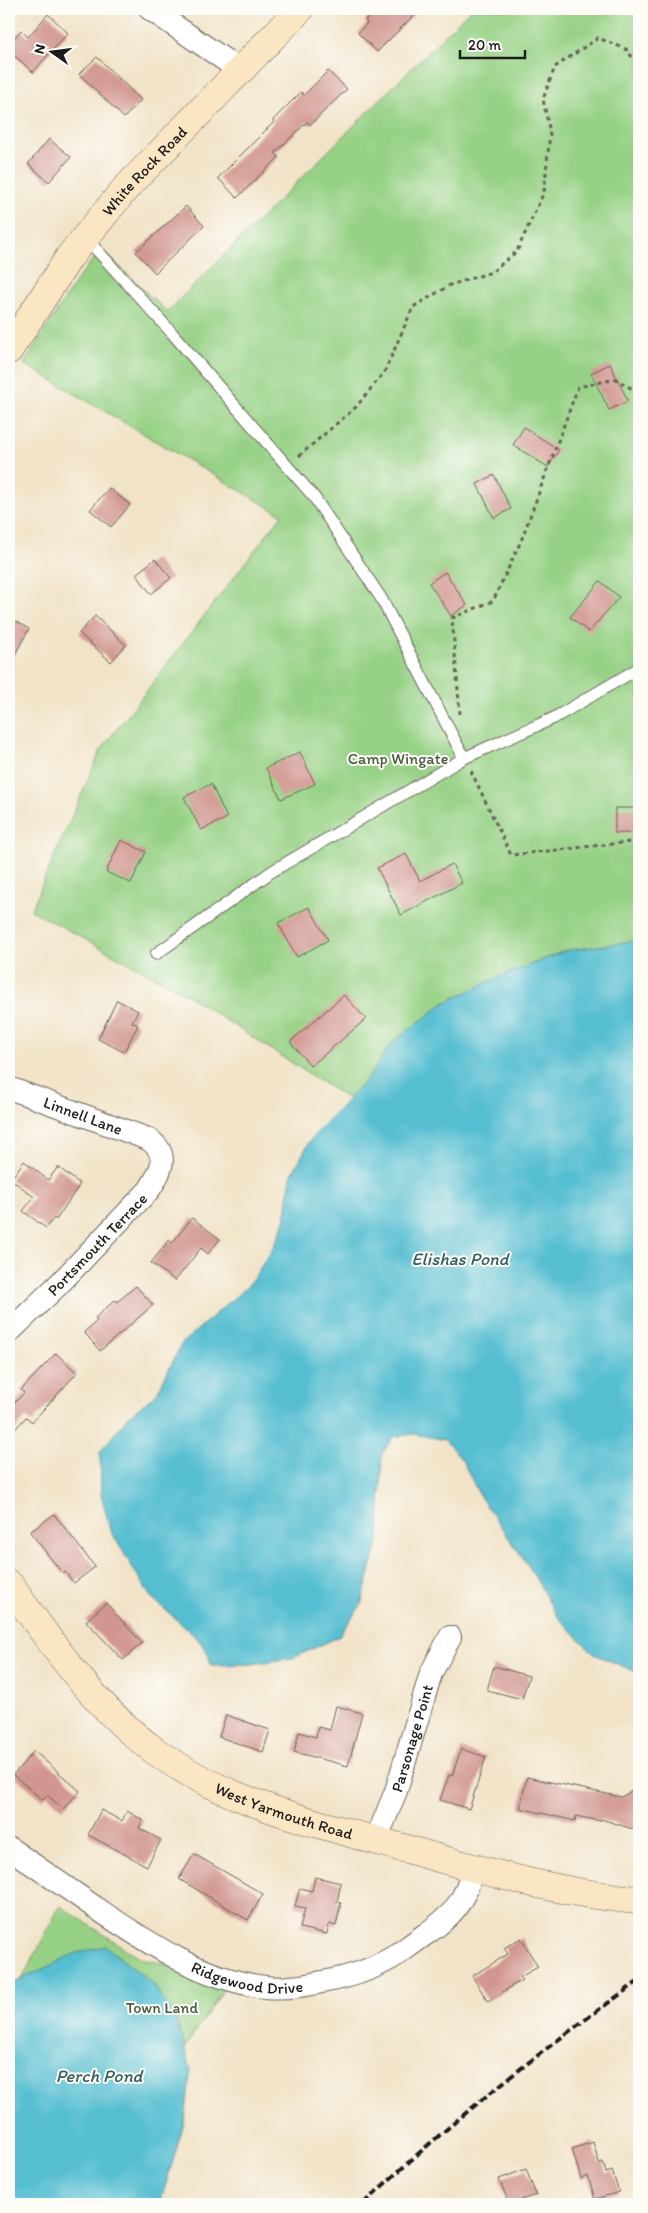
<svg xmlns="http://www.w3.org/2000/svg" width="648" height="2213" viewBox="0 0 648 2213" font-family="Itim,sans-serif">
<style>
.green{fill:#96d185;stroke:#597650}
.water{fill:#55bed1;stroke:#386d76}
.building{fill:#d19690}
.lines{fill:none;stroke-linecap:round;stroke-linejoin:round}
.lane-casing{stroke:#676258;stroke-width:13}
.street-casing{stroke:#676258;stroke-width:24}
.secondary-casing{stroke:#676258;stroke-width:29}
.path{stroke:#676258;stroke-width:3;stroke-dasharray:4 4;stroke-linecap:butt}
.lane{stroke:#fff;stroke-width:11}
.street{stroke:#fff;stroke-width:22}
.secondary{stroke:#fbe6c4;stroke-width:28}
.rail{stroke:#1c1c1c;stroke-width:4;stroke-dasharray:8 4;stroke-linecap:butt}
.labels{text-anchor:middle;stroke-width:4;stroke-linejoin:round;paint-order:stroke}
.street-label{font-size:16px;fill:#1c1c1c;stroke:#fdfcf7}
.park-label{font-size:16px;fill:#475b41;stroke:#fdfcf7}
.water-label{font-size:18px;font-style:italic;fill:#335d64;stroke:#fdfcf7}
</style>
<rect width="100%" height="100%" fill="#fdfcf7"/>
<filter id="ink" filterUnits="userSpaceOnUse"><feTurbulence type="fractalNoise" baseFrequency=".02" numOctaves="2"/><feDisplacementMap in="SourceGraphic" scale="10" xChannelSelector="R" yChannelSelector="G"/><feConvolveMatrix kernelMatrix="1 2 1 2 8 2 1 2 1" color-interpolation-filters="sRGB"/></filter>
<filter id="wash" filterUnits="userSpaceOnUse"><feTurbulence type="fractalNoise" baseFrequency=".0096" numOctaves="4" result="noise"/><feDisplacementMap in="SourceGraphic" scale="20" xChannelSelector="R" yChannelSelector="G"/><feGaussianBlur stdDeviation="1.12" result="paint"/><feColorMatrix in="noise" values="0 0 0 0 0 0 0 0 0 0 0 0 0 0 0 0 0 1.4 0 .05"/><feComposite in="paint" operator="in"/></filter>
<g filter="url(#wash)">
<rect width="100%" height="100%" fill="#f1e3c7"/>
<g class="green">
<path d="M 471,9 L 639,9 L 639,940 L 565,951 L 497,978 L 444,1003 L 348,1099 L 179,990 L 31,910 L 101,750 L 282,515 L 24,364 L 76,281 L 101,249 L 167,312 Z"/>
<path d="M 60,1906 L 140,1958 L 229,1981 L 154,2094 L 18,1987 Z"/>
</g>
<g class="water">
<path d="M 639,940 L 639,1673 L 594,1654 L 557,1616 L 530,1568 L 481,1498 L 462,1460 L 445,1440 L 414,1434 L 393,1437 L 382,1454 L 379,1539 L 361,1605 L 338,1637 L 293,1658 L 251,1664 L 211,1665 L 208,1653 L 198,1639 L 150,1596 L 110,1530 L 101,1493 L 100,1452 L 127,1418 L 157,1393 L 182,1343 L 248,1286 L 272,1250 L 285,1221 L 291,1176 L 311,1139 L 369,1077 L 392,1043 L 444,1003 L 497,978 L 565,951 Z"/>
<path d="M 105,1946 L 153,1984 L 175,2017 L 191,2069 L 185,2120 L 160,2204 L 9,2204 L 9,1981 L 16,1982 L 74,1954 Z"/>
</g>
<g id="blocks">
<g class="building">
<path d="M 377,9 L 420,9 L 377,52 L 358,33 L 367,23 L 365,20 Z"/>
<path d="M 48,14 L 68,33 L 33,72 L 9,51 L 9,44 L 21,30 L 28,37 Z"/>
<path d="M 97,57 L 141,100 L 124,118 L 79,74 Z"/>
<path d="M 328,71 L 347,89 L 310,125 L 307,122 L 275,153 L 279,157 L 237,198 L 218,178 L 274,122 L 273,120 L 301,92 L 304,95 Z"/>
<path d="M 49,139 L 71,157 L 49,182 L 28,164 Z"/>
<path d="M 186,206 L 204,226 L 155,273 L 136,252 Z"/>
<path d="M 610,364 L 628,401 L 609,410 L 591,373 Z"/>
<path d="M 524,427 L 559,450 L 548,467 L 513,445 Z"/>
<path d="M 494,475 L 511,509 L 494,518 L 477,484 Z"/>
<path d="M 109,488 L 130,505 L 111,527 L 90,510 Z"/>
<path d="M 155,559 L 171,578 L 151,594 L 136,574 Z"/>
<path d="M 445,572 L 467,605 L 451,616 L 429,583 Z"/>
<path d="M 600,581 L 619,597 L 589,632 L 570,617 Z"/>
<path d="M 95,616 L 126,645 L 111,662 L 79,633 Z"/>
<path d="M 9,617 L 29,629 L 9,665 Z"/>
<path d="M 300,752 L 315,784 L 281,799 L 266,768 Z"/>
<path d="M 211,784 L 227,818 L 201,830 L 184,797 Z"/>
<rect x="615" y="808" width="24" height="25"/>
<path d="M 121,840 L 146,852 L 131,883 L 106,872 Z"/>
<path d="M 406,854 L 420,881 L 452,864 L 462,883 L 401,915 L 377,868 Z"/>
<path d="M 309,907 L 328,940 L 297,957 L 278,923 Z"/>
<path d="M 344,995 L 366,1019 L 311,1066 L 290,1042 Z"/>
<path d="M 117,1000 L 138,1011 L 132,1022 L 138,1025 L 124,1052 L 98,1039 Z"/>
<path d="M 24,1161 L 48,1180 L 58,1167 L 80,1184 L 56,1220 L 54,1218 L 46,1228 L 23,1211 L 34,1197 L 11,1179 Z"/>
<path d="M 192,1218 L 220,1239 L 208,1254 L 201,1248 L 175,1281 L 151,1263 L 169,1240 L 172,1243 Z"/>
<path d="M 136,1286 L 153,1305 L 100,1351 L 84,1332 L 97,1321 L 95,1318 L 115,1300 L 117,1302 Z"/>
<path d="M 56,1353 L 77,1373 L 32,1422 L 26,1417 L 9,1436 L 9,1408 L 24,1393 L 21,1390 Z"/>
<path d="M 54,1514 L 95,1567 L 74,1583 L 65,1572 L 63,1574 L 30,1532 Z"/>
<path d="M 106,1603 L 142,1643 L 123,1660 L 86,1621 Z"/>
<path d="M 494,1666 L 529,1676 L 522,1699 L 487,1690 Z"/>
<path d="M 336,1706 L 362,1713 L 348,1766 L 294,1752 L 299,1732 L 316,1737 L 318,1727 L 330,1730 Z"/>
<path d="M 226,1715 L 270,1730 L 263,1752 L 219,1737 Z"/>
<path d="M 461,1749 L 486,1757 L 469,1809 L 440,1800 L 449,1775 L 452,1776 Z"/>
<path d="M 34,1751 L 80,1791 L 63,1809 L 47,1795 L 43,1800 L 13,1775 Z"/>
<path d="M 527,1777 L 621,1797 L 639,1787 L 639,1831 L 601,1819 L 600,1821 L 576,1816 L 575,1821 L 520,1808 Z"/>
<path d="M 101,1810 L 122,1821 L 127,1811 L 143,1820 L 139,1828 L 161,1840 L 147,1866 L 88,1835 Z"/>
<path d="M 194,1854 L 263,1894 L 248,1920 L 179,1879 Z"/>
<path d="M 315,1877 L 341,1883 L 337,1902 L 341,1903 L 336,1926 L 329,1924 L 327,1934 L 300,1928 L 305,1908 L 295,1906 L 300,1888 L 312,1891 Z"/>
<path d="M 521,1938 L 538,1967 L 520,1977 L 522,1980 L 488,2001 L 472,1976 L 508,1954 L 504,1948 Z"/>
<path d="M 593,2142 L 599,2163 L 603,2162 L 606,2173 L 612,2171 L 619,2192 L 595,2199 L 588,2176 L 581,2179 L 572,2149 Z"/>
<path d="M 526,2169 L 536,2195 L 509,2204 L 499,2179 Z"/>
</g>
</g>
</g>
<g filter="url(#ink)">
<use href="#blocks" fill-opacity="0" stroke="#676258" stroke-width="1"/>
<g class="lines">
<g class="lane-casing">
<g id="lane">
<path d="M 85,237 L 172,333 L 314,497 L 381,598 L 464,758"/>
<path d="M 156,954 L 271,872 L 464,758 L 554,718 L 639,668"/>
</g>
</g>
<g class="street-casing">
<g id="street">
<path d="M 150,9 L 241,71"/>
<path id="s1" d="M 9,1088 L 148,1139 C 171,1154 161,1172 149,1190 L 58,1285 L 9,1332"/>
<path id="s2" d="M 376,1840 L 396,1791 L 431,1673 L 450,1637"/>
<path id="s3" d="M 9,1848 C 38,1868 67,1888 96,1908 C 148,1943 201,1979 265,1987 C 284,1989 304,1986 322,1982 C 353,1977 383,1966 408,1947 C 444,1920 462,1914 473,1868"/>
</g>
</g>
<g class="secondary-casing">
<g id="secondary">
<path id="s4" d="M 9,350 L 70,256 L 125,189 L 300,9"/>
<path id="s5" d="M 9,1584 C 52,1644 95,1708 155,1751 C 226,1802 314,1823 396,1846 C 476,1869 556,1893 639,1900"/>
</g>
</g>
<g class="path">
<path d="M 299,456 L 356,407 L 385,371 L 413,307 L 450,285 L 492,272 L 517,251 L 544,192 L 550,133 L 543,99 L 555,67 L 598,38 L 626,49 L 639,66"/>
<path d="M 460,714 L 452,618 L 493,601 L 521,541 L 578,387 L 616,379 L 639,393"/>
<path d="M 471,771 L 511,855 L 639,841"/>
</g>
<use href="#lane" class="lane"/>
<use href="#street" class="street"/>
<use href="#secondary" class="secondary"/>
<path class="rail" d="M 363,2204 C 449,2123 542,2049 639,1981"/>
</g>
</g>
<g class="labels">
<g class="street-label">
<text dy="6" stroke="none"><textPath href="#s4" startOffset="225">White Rock Road</textPath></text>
<text dy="6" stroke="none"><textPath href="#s1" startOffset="79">Linnell Lane</textPath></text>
<text transform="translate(97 1244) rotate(-46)" y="6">Portsmouth Terrace</text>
<text dy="6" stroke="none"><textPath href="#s2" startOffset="108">Parsonage Point</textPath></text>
<text dy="6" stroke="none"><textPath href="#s5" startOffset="366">West Yarmouth Road</textPath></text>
<text dy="6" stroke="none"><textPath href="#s3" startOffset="275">Ridgewood Drive</textPath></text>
</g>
<g class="park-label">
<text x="398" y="764">Camp Wingate</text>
<text x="162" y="2013">Town Land</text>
</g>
<g class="water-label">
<text x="460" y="1265">Elishas Pond</text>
<text x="99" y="2082">Perch Pond</text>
</g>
</g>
<rect width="648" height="2213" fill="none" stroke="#fdfcf7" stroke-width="30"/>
<g transform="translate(52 52) rotate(284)" stroke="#fdfcf7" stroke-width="4" paint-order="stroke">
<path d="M0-4L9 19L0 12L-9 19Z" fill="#1c1c1c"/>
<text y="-8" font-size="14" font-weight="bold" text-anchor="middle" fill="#1c1c1c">N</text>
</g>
<path d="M460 50v8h65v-8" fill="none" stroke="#1c1c1c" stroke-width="2.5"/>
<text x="468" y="50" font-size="15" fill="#1c1c1c" stroke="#fdfcf7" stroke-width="4" paint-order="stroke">20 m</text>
</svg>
